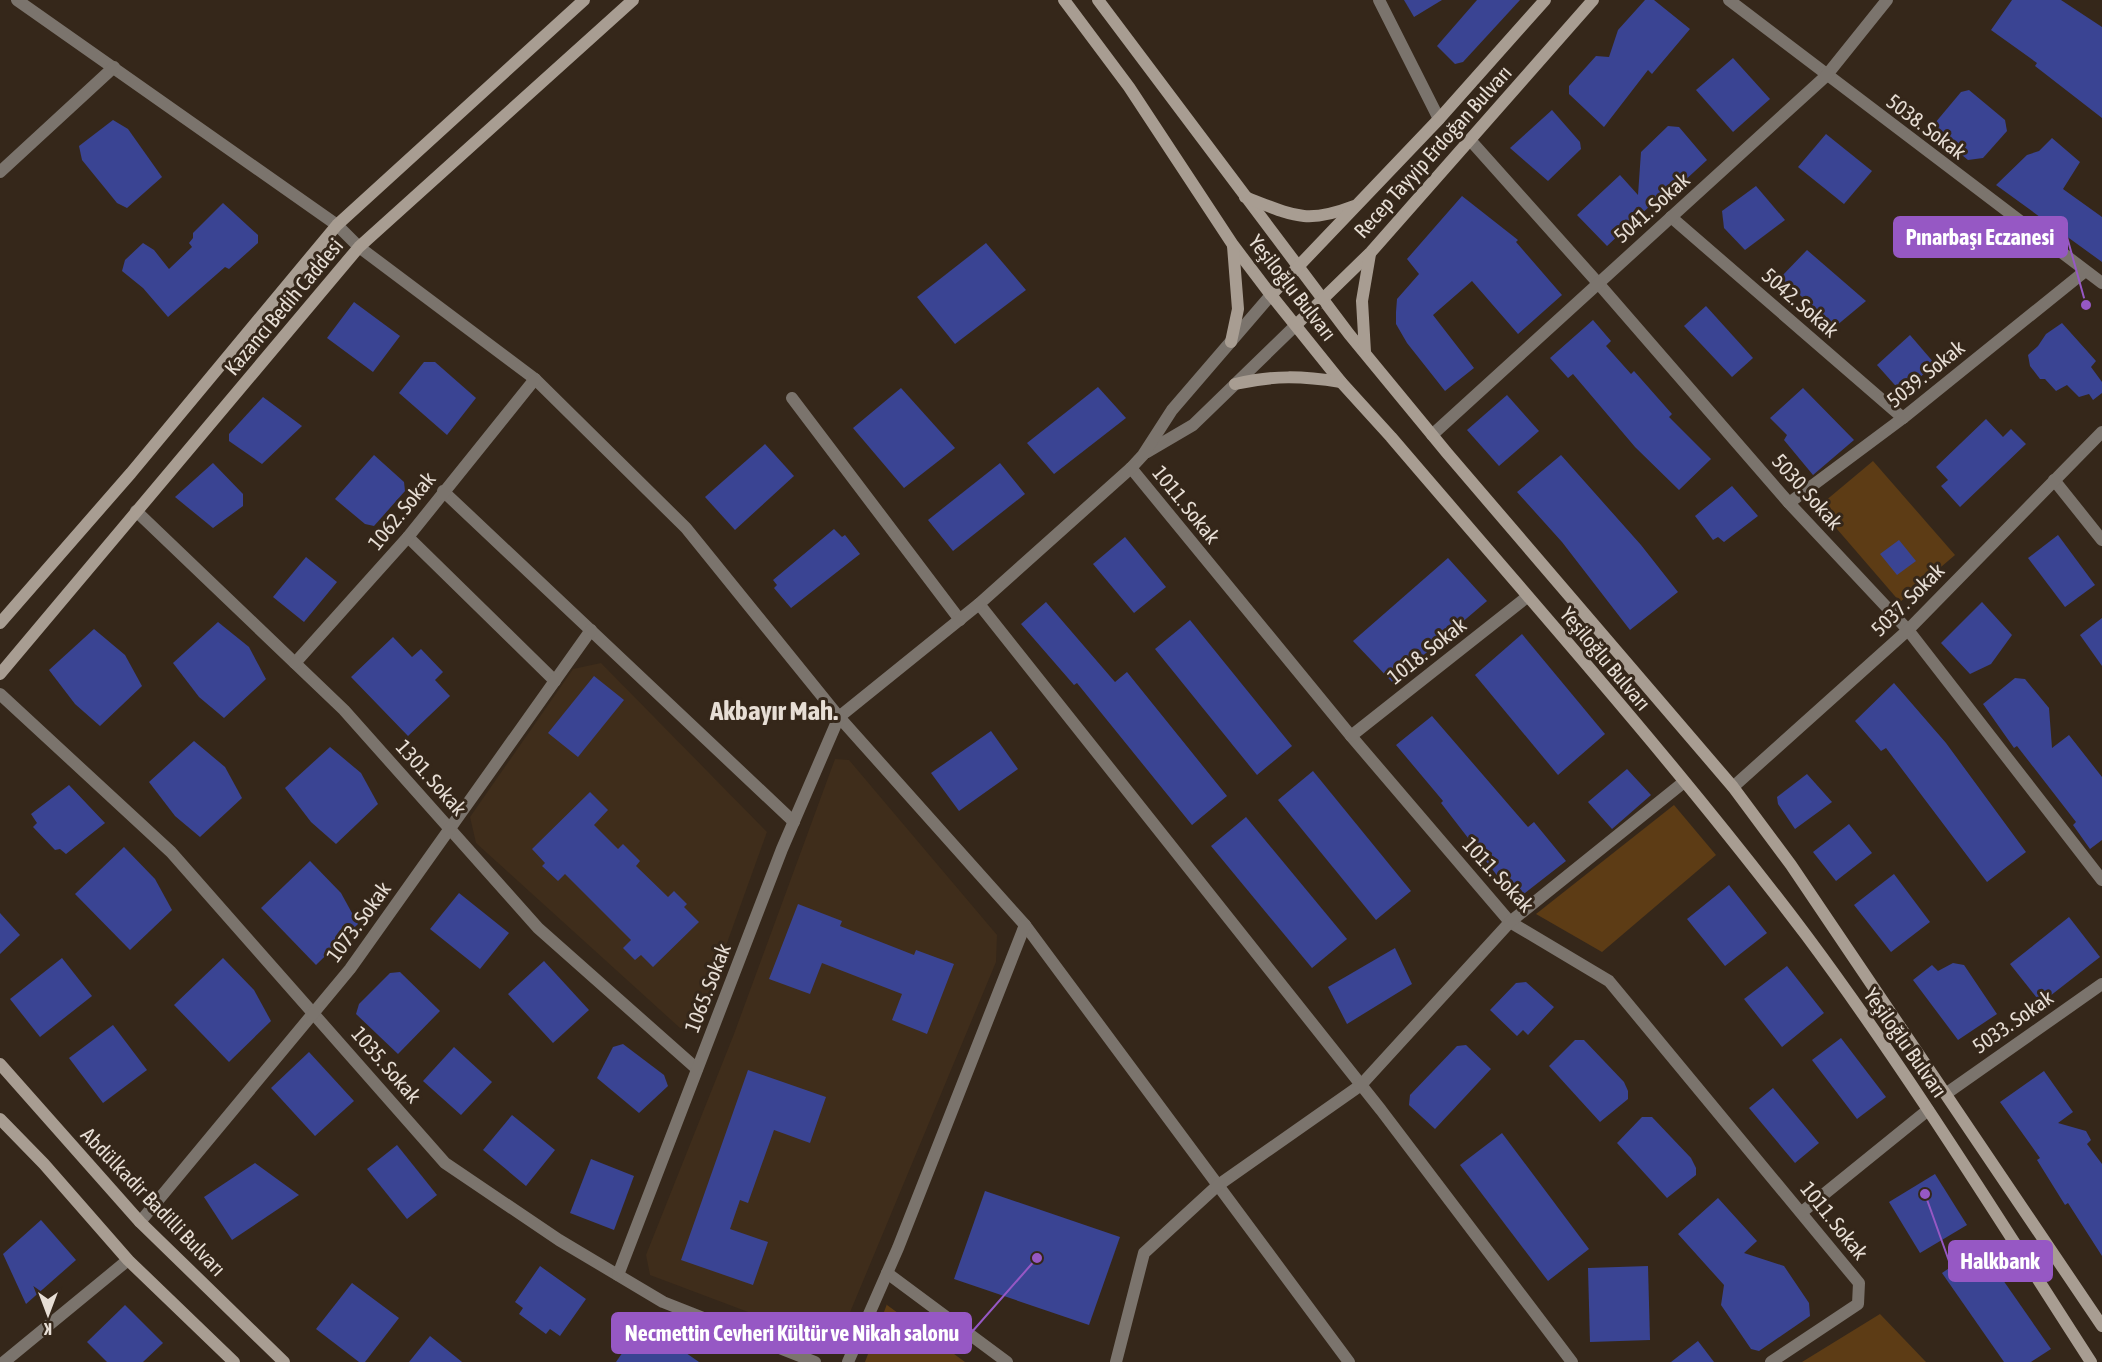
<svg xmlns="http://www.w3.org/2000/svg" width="2102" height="1362" viewBox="0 0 2102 1362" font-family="'Asap Condensed',sans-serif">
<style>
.built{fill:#3f2d1b}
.green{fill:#5d3c15}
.building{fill:#3a4493}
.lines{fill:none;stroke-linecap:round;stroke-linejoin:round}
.street{stroke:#7b746d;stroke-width:12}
.secondary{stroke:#a89d92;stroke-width:12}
.labels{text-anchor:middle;stroke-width:6;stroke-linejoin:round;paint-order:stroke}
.street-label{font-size:21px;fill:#e7ded5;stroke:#35271a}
.district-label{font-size:27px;font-weight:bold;fill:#e7ded5;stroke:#35271a}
.leader{fill:none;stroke:#9658c4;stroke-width:2}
.callout-dot{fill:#9658c4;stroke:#35271a;stroke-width:2}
.callout{fill:#9658c4;stroke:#9658c4;stroke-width:2}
.callout-label{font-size:22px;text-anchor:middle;font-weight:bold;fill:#fff}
</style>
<rect width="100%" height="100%" fill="#35271a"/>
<g class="built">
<path d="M 601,663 L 767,832 L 696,1029 L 680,1028 L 476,843 L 470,817 L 573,669 Z"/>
<path d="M 835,759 L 849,760 L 997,935 L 996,962 L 841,1334 L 820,1339 L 650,1275 L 646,1255 L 734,1034 Z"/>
</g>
<g class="green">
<path d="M 1873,461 L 1955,555 L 1900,602 L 1818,507 Z"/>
<path d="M 1674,805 L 1716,855 L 1602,952 L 1536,914 Z"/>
<path d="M 887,1304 L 887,1305 L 965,1362 L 865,1362 Z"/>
<path d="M 1880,1314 L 1926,1362 L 1802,1362 Z"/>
</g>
<g class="building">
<path d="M 1404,0 L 1442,0 L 1414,17 Z"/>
<path d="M 1477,0 L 1520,0 L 1463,62 L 1455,64 L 1437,46 Z"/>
<path d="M 1645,0 L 1654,0 L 1690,29 L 1652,74 L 1648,70 L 1604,127 L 1569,94 L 1569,86 L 1596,56 L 1609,57 L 1618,30 Z"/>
<path d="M 2012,0 L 2061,0 L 2102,27 L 2102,118 L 2035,66 L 2037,63 L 1991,30 Z"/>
<path d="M 1733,58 L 1770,99 L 1733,132 L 1696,90 Z"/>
<path d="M 1969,90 L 2005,120 L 2007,131 L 1983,158 L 1968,160 L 1930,129 L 1961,92 Z"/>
<path d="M 1552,110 L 1580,142 L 1581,149 L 1548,181 L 1510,148 Z"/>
<path d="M 113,120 L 128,129 L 162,177 L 127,208 L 117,203 L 82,160 L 79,146 Z"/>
<path d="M 1668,126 L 1679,127 L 1707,160 L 1669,195 L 1666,191 L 1607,246 L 1577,215 L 1620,175 L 1638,195 L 1641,152 Z"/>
<path d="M 1826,134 L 1872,171 L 1844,204 L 1798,167 Z"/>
<path d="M 2052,138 L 2080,162 L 2063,189 L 2102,217 L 2102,262 L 1996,185 L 2027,155 L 2039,151 Z"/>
<path d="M 1756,186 L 1785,220 L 1745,250 L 1724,228 L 1722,211 Z"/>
<path d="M 1462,196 L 1518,240 L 1516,242 L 1562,295 L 1518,334 L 1472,281 L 1433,315 L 1474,368 L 1445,391 L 1407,343 L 1396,324 L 1396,312 L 1397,299 L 1419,274 L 1407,259 Z"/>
<path d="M 223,203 L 258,235 L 258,243 L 229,269 L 225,267 L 168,317 L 143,288 L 122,271 L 125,260 L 143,243 L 154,250 L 169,269 L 192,247 L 189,243 L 193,238 L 193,233 Z"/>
<path d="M 986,243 L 1026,290 L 955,344 L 917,297 Z"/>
<path d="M 1807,250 L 1866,301 L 1836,326 L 1780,278 Z"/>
<path d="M 354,302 L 400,336 L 373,372 L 327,338 Z"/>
<path d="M 1706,306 L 1753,358 L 1732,377 L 1684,326 Z"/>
<path d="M 1593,320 L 1611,341 L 1606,346 L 1631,374 L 1634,371 L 1672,414 L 1669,417 L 1711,459 L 1679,490 L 1635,447 L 1573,374 L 1568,378 L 1550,358 Z"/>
<path d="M 2062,323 L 2096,361 L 2091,367 L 2102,382 L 2102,393 L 2093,400 L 2089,394 L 2079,397 L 2067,385 L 2056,391 L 2045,379 L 2040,379 L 2030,366 L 2028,355 L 2038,346 L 2046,334 Z"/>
<path d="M 1910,335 L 1935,364 L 1902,393 L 1877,365 Z"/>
<path d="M 424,362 L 435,362 L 476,398 L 447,435 L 399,393 Z"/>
<path d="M 1098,387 L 1126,418 L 1054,474 L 1027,443 Z"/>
<path d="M 901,388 L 955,448 L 904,488 L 853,428 Z"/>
<path d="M 1803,388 L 1854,440 L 1813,475 L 1784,440 L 1787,435 L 1770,418 Z"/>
<path d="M 1507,395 L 1539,431 L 1499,466 L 1467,430 Z"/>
<path d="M 263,397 L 302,426 L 262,464 L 229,441 L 229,434 Z"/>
<path d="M 1986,419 L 2003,437 L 2011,429 L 2026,444 L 1960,507 L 1941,486 L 1948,480 L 1936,467 Z"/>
<path d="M 765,444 L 794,476 L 735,530 L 705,497 Z"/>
<path d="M 374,455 L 404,482 L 405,491 L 374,526 L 365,524 L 335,499 Z"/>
<path d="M 1561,455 L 1641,545 L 1678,592 L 1630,630 L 1562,542 L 1517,492 Z"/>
<path d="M 213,463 L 243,494 L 243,506 L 213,528 L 175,497 Z"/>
<path d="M 1000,463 L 1025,494 L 953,551 L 928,520 Z"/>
<path d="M 1732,486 L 1758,516 L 1724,542 L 1718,537 L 1713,540 L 1695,516 Z"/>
<path d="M 834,529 L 842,537 L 845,535 L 860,554 L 791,608 L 774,588 L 777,585 L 773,580 Z"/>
<path d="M 2058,535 L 2095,585 L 2065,607 L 2028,558 Z"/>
<path d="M 1125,537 L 1166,587 L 1134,613 L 1093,564 Z"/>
<path d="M 1899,540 L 1916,561 L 1897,575 L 1880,554 Z"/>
<path d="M 306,557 L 337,582 L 304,622 L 273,597 Z"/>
<path d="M 1448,558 L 1487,601 L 1392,682 L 1353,641 Z"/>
<path d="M 1046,602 L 1115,682 L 1127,672 L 1227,796 L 1192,825 L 1077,683 L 1074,685 L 1021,624 Z"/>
<path d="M 1982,602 L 2012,635 L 1991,664 L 1970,674 L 1941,643 Z"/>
<path d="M 2102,618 L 2102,666 L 2080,635 Z"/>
<path d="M 1190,620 L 1292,746 L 1257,775 L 1155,649 Z"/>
<path d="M 218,622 L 249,647 L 266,679 L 224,718 L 199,697 L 173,663 Z"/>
<path d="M 94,629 L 125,655 L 142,686 L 100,726 L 75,704 L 49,670 Z"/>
<path d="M 1522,634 L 1605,734 L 1558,775 L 1475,675 Z"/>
<path d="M 393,637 L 412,657 L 421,649 L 443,672 L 435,680 L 450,696 L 408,736 L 351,677 Z"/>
<path d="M 594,676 L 624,700 L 578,757 L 548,733 Z"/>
<path d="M 2015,678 L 2025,679 L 2049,708 L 2052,748 L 2069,735 L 2102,777 L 2102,840 L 2090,849 L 2073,825 L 2076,822 L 2017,746 L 2014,748 L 1983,704 Z"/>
<path d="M 1894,683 L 1946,743 L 2026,852 L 1987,882 L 1886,748 L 1881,751 L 1855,721 Z"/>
<path d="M 1432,716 L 1528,827 L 1534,822 L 1566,861 L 1516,900 L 1441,803 L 1443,801 L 1396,745 Z"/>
<path d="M 991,731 L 1018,769 L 959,811 L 931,773 Z"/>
<path d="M 194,741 L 225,767 L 242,798 L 200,837 L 175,816 L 149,782 Z"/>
<path d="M 330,747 L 361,773 L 378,804 L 336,844 L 311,822 L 285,788 Z"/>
<path d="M 1627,769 L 1651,795 L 1612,829 L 1588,802 Z"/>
<path d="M 1313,771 L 1411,891 L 1376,920 L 1278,800 Z"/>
<path d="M 1807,774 L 1832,802 L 1795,829 L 1778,804 L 1777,797 Z"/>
<path d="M 69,785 L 105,823 L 66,854 L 60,849 L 55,850 L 33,827 L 37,823 L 31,814 Z"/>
<path d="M 590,792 L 608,810 L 594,825 L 618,849 L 623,844 L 640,861 L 636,866 L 668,897 L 674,891 L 687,904 L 684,907 L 699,922 L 653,967 L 641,955 L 635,960 L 623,948 L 631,940 L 565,874 L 558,881 L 542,866 L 545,863 L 532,849 Z"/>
<path d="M 1246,817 L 1347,939 L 1312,968 L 1211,846 Z"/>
<path d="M 1849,824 L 1872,853 L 1836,881 L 1813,852 Z"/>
<path d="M 124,847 L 155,879 L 172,910 L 130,950 L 75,894 Z"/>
<path d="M 310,861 L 341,893 L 358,924 L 316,965 L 261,908 Z"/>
<path d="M 1894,874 L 1930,922 L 1891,952 L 1854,905 Z"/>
<path d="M 1729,885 L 1767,933 L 1725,966 L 1687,919 Z"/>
<path d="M 459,893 L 509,933 L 480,969 L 430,929 Z"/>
<path d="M 798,904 L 842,921 L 840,926 L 914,955 L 916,950 L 954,964 L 927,1034 L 892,1020 L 902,994 L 822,963 L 810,994 L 769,979 Z"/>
<path d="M 0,913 L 20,935 L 0,954 Z"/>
<path d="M 2069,917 L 2100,957 L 2041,1003 L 2010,964 Z"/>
<path d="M 1395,948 L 1412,984 L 1347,1024 L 1328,987 Z"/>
<path d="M 62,958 L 92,996 L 40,1037 L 10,999 Z"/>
<path d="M 223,958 L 254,990 L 271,1021 L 229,1062 L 174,1005 Z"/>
<path d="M 544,961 L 589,1010 L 553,1043 L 508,994 Z"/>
<path d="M 1953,963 L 1964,965 L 1997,1014 L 1958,1040 L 1913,980 L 1932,965 L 1938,971 Z"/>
<path d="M 1787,966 L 1824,1013 L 1782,1047 L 1744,999 Z"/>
<path d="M 400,972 L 440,1011 L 398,1054 L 356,1014 L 359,1004 L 390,973 Z"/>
<path d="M 1526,982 L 1554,1007 L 1528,1035 L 1523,1030 L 1517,1036 L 1490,1010 L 1516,983 Z"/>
<path d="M 113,1025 L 147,1070 L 103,1103 L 69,1058 Z"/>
<path d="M 1841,1038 L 1886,1097 L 1857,1119 L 1812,1060 Z"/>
<path d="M 1575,1040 L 1584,1040 L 1624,1082 L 1628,1091 L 1628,1099 L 1600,1122 L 1549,1066 Z"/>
<path d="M 623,1044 L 664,1075 L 668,1086 L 639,1113 L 597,1078 L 613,1047 Z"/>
<path d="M 1466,1045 L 1491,1069 L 1435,1129 L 1409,1105 L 1410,1095 L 1457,1046 Z"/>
<path d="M 454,1047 L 492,1082 L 461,1115 L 423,1081 Z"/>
<path d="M 309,1052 L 354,1101 L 315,1136 L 271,1088 Z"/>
<path d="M 748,1070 L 826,1097 L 810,1143 L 774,1130 L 748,1203 L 740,1200 L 730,1229 L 768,1242 L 753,1285 L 681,1260 Z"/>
<path d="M 2044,1071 L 2073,1112 L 2058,1123 L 2086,1131 L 2091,1140 L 2087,1144 L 2102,1164 L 2102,1256 L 2068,1203 L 2065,1205 L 2037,1160 L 2040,1158 L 2000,1102 Z"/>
<path d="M 1773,1088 L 1819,1143 L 1795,1163 L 1749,1108 Z"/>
<path d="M 512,1115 L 555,1150 L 526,1186 L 483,1150 Z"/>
<path d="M 1642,1117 L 1652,1117 L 1691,1158 L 1696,1168 L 1696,1175 L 1667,1198 L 1617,1143 Z"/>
<path d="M 1502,1133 L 1589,1249 L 1548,1281 L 1460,1165 Z"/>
<path d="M 397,1145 L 437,1195 L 407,1219 L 367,1169 Z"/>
<path d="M 591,1159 L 634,1176 L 614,1230 L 570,1213 Z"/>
<path d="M 255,1163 L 299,1195 L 232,1240 L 204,1197 Z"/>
<path d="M 1935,1174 L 1967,1225 L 1920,1253 L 1889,1202 Z"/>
<path d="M 985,1191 L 1120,1237 L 1089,1325 L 954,1279 Z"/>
<path d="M 1718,1198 L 1757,1241 L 1744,1253 L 1784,1266 L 1809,1303 L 1810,1316 L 1759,1351 L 1751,1349 L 1721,1305 L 1724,1285 L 1678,1234 Z"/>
<path d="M 41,1220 L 76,1260 L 26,1304 L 3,1254 Z"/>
<path d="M 1980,1247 L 2051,1349 L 2031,1362 L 2004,1362 L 1942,1273 Z"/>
<path d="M 540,1266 L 586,1299 L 560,1336 L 550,1329 L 546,1334 L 519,1314 L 523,1308 L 515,1302 Z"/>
<path d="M 1648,1266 L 1650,1340 L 1590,1342 L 1588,1268 Z"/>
<path d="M 352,1283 L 399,1318 L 365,1362 L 359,1362 L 316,1329 Z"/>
<path d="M 125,1305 L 163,1343 L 143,1362 L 107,1362 L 87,1342 Z"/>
<path d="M 643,1323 L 699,1362 L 616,1362 Z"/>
<path d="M 430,1336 L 462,1362 L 409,1362 Z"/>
<path d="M 1698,1341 L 1714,1362 L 1671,1362 Z"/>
</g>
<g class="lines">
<g class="street">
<path d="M 17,0 L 337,225 L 359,247 L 535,379 L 686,528 L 839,717 L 1025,925 L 1349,1362"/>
<path d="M 1379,0 L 1439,119"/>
<path d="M 1729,0 L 2102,283"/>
<path d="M 1471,141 L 1598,283 L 1789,503 L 1908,630 L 2102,880"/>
<path d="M 0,172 L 114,67"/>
<path d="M 1671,217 L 1903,418"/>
<path d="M 792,398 L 960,620"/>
<path d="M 1432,435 L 1826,76 L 1887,0"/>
<path d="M 1147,452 L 1193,425 L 1296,325"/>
<path d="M 1131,468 L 1351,736 L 1510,922 L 1609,981 L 1859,1283 L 1858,1304 L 1771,1362"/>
<path d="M 2054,480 L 2102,540"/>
<path d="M 443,491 L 794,822"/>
<path d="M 1789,503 L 1903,418 L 2084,272"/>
<path d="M 136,511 L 344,710 L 538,928 L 697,1069"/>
<path d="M 408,537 L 555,681"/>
<path d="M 979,604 L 1381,1110 L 1572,1362"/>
<path d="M 295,663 L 408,537 L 535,379"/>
<path d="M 0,694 L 171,852 L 445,1163 L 559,1240 L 663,1302 L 815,1362"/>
<path d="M 1351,736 L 1527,597"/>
<path d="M 1733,787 L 1908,630 L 2102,432"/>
<path d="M 1947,1093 L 2102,984"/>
<path d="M 1802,1212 L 1928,1110"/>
<path d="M 140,1222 L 350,969 L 591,630"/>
<path d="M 887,1273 L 1007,1362"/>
<path d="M 618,1275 L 782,849 L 839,717 L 979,604 L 1131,468 L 1143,455 L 1172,410 L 1271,295"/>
<path d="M 4,1362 L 128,1260"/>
<path d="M 848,1362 L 898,1248 L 1025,925"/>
<path d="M 1116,1362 L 1144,1253 L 1217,1186 L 1361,1085 L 1510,922 L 1684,782"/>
</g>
<g class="secondary">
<path d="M 1064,0 L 1129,87 L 1233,245 L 1271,295 L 1341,382 L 1391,437 C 1531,601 1676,763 1806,935 C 1908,1072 1998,1218 2091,1362"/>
<path d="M 1098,0 L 1349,334 L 1447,453 L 1733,787 L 1791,865 L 2102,1326"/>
<path d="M 1245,197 C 1292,215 1305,225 1354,206"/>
<path d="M 1271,295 L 1439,119 L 1545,0"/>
<path d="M 1296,325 L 1371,252 L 1593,0"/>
<path d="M 1231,342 L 1238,309 L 1233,246"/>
<path d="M 1365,352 L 1362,301 L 1370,254"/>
<path d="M 1235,384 C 1274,375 1302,376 1341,382"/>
<path d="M 0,623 L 131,473 L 337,225 L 584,0"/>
<path d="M 0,674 L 359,247 L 633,0"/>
<path d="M 0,1064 L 140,1222 L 284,1362"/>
<path d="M 0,1119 L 44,1164 L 128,1260 L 234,1362"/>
</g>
</g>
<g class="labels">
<g class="street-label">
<text transform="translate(1926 127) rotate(37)" y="7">5038. Sokak</text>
<text transform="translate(1433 152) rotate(-48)" y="7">Recep Tayyip Erdoğan Bulvarı</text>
<text transform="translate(1652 208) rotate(-42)" y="7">5041. Sokak</text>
<text transform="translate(1292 288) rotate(52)" y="7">Yeşiloğlu Bulvarı</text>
<text transform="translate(1800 303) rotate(41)" y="7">5042. Sokak</text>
<text transform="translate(284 307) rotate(-50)" y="7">Kazancı Bedih Caddesi</text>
<text transform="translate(1926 374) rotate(-39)" y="7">5039. Sokak</text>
<text transform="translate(1807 492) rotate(48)" y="7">5030. Sokak</text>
<text transform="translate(1186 505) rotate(51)" y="7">1011. Sokak</text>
<text transform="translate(402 511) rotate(-51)" y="7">1062. Sokak</text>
<text transform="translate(1908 600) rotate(-45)" y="7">5037. Sokak</text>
<text transform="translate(1427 651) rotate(-38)" y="7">1018. Sokak</text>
<text transform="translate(1605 659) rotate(50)" y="7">Yeşiloğlu Bulvarı</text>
<text transform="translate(431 778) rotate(48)" y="7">1301. Sokak</text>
<text transform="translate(1498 875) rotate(47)" y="7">1011. Sokak</text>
<text transform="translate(359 922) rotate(-54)" y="7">1073. Sokak</text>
<text transform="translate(708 988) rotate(-69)" y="7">1065. Sokak</text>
<text transform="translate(2013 1022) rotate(-35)" y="7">5033. Sokak</text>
<text transform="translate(1905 1043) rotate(55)" y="7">Yeşiloğlu Bulvarı</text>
<text transform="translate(386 1065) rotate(49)" y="7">1035. Sokak</text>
<text transform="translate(153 1202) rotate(46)" y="7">Abdülkadir Badilli Bulvarı</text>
<text transform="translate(1834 1221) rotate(51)" y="7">1011. Sokak</text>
</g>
<g class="district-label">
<text x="774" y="720">Akbayır Mah.</text>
</g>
</g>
<path class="leader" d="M2086 305L2067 237M1925 1194L1949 1261M1037 1258L971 1333"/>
<g class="callout-dot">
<circle cx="2086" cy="305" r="6"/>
<circle cx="1925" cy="1194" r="6"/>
<circle cx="1037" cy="1258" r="6"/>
</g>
<g class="callout">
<rect x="1894" y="217" width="173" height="40" rx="6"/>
<rect x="1949" y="1241" width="103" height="40" rx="6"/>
<rect x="612" y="1313" width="359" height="40" rx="6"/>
</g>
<g class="callout-label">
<text x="1980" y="245">Pınarbaşı Eczanesi</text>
<text x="2000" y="1269">Halkbank</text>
<text x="792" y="1341">Necmettin Cevheri Kültür ve Nikah salonu</text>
</g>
<g transform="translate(48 1314) rotate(180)" stroke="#35271a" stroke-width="4.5" paint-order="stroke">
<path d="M0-4.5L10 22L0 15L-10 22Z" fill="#e7ded5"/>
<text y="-9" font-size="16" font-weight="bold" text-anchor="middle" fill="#e7ded5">K</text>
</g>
</svg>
